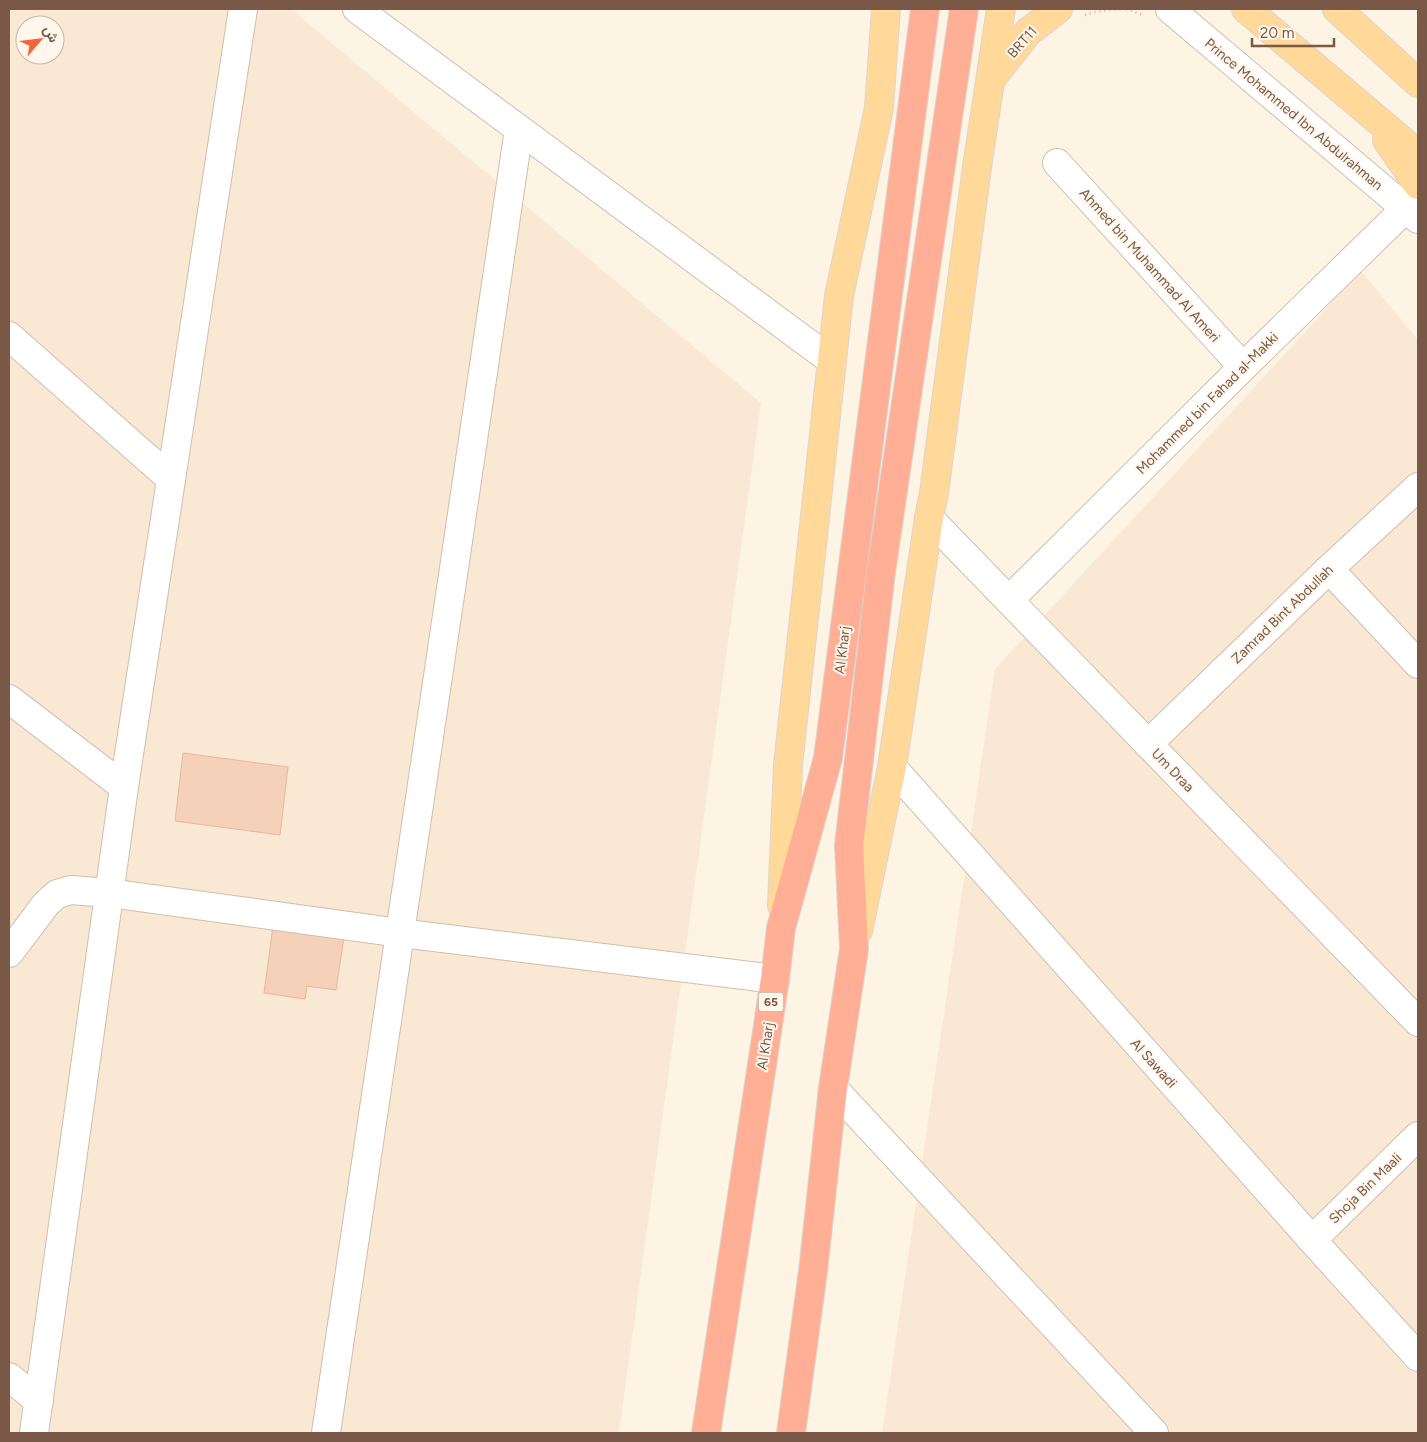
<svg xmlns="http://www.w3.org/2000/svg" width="1427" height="1442" viewBox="0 0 1427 1442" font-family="Figtree,Vazirmatn,sans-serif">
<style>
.residential{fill:#f9e8d4;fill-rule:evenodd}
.building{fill:#f6d1b9;stroke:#eab697}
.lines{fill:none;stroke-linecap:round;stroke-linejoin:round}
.minor-casing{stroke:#d3bdab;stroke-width:30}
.major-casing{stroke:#dcd4cf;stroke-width:30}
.highway-casing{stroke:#dcd4cf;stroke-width:30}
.path{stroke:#dbb49b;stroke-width:3;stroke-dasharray:1 4;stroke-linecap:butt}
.minor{stroke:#fff;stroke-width:28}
.major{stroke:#ffd89a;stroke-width:28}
.highway{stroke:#feaf95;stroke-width:28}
.labels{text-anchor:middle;stroke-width:4;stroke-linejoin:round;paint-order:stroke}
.shield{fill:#fff7ec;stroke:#a18878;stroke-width:1}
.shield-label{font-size:12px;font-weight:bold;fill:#795847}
.street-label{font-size:14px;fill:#795847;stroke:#fff7ec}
</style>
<rect width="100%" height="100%" fill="#fef4e4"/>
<g class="residential">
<path d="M 9,9 L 291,9 L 761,403 L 619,1433 L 9,1433 ZM 25,25 L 55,25 L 55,55 L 25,55 Z"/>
<path d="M 1361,271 L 1418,340 L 1418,1433 L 882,1433 L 995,669 Z"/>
</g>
<g class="building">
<path d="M 183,753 L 288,767 L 280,835 L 175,821 Z"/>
<path d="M 273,926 L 344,937 L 336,990 L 307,986 L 305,999 L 264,993 Z"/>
</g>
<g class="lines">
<g class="minor-casing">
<g id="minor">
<path d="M 357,9 L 832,361"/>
<path d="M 1170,9 L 1418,219"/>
<path d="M 1057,163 L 1243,367"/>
<path d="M 9,336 L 171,479"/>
<path d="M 929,518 L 1418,1022"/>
<path d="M 1329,569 L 1418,664"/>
<path d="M 1009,600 L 1243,367 L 1406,208"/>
<path d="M 9,699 L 124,787"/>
<path d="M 1148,744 L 1329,569 L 1418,487"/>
<path d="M 892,767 L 1312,1240 L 1418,1357"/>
<path d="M 9,953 L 46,904 L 57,894 L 71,890 L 109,893 L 400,933 L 775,979"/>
<path d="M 833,1088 L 1154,1433"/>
<path d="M 1312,1240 L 1418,1136"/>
<path d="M 9,1377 L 39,1401"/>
<path d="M 34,1433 L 124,787 L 243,9"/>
<path d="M 326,1433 L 519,129"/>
</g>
</g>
<g class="major-casing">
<g id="major">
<path d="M 1246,9 L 1418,154"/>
<path d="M 1337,9 L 1418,83"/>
<path d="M 991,79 L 1028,32 L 1058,9"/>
<path d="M 1387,140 L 1418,185"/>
<path d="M 782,905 L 788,765 L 839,296 L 879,108 L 886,9"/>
<path d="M 858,931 L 892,767 L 929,518 L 934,493 L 977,167 L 1001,9"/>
</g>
</g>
<g class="highway-casing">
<g id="highway">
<path d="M 706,1433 L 775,979 L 781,928 L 828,758 L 925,9"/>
<path d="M 791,1433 L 813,1271 L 833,1088 L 854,949 L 849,845 L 881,572 L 964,9"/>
</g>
</g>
<g class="path">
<path d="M 1126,9 L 1144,15"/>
<path d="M 1085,15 L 1093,12 L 1121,9"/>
</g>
<use href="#minor" class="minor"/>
<use href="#major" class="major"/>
<use href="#highway" class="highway"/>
</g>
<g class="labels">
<rect class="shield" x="758.5" y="992.5" width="25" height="19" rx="4"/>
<g class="shield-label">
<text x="771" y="1006">65</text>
</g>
<g class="street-label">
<text transform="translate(1022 42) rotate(-48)" y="5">BRT11</text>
<text transform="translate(1294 114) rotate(40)" y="5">Prince Mohammed Ibn Abdulrahman</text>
<text transform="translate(1150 265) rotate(48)" y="5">Ahmed bin Muhammad Al Ameri</text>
<text transform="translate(1207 403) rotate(-45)" y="5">Mohammed bin Fahad al-Makki</text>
<text transform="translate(1282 614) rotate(-44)" y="5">Zamrad Bint Abdullah</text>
<text transform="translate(842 650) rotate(-83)" y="5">Al Kharj</text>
<text transform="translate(1173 770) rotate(46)" y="5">Um Draa</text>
<text transform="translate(765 1046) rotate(-81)" y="5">Al Kharj</text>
<text transform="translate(1154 1063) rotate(48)" y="5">Al Sawadi</text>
<text transform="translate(1365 1188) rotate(-44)" y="5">Shoja Bin Maali</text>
</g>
</g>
<rect width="1427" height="1442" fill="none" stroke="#795847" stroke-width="20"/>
<g transform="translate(40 40) rotate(62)"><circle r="24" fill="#fff7ec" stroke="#c9b7aa"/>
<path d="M0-4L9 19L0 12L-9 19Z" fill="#f3643e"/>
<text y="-8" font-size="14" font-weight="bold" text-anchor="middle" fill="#795847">ش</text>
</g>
<path d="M1252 38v8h82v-8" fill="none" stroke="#795847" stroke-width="2.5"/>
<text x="1260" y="38" font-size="15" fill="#795847" stroke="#fff7ec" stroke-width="4" paint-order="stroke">20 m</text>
</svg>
